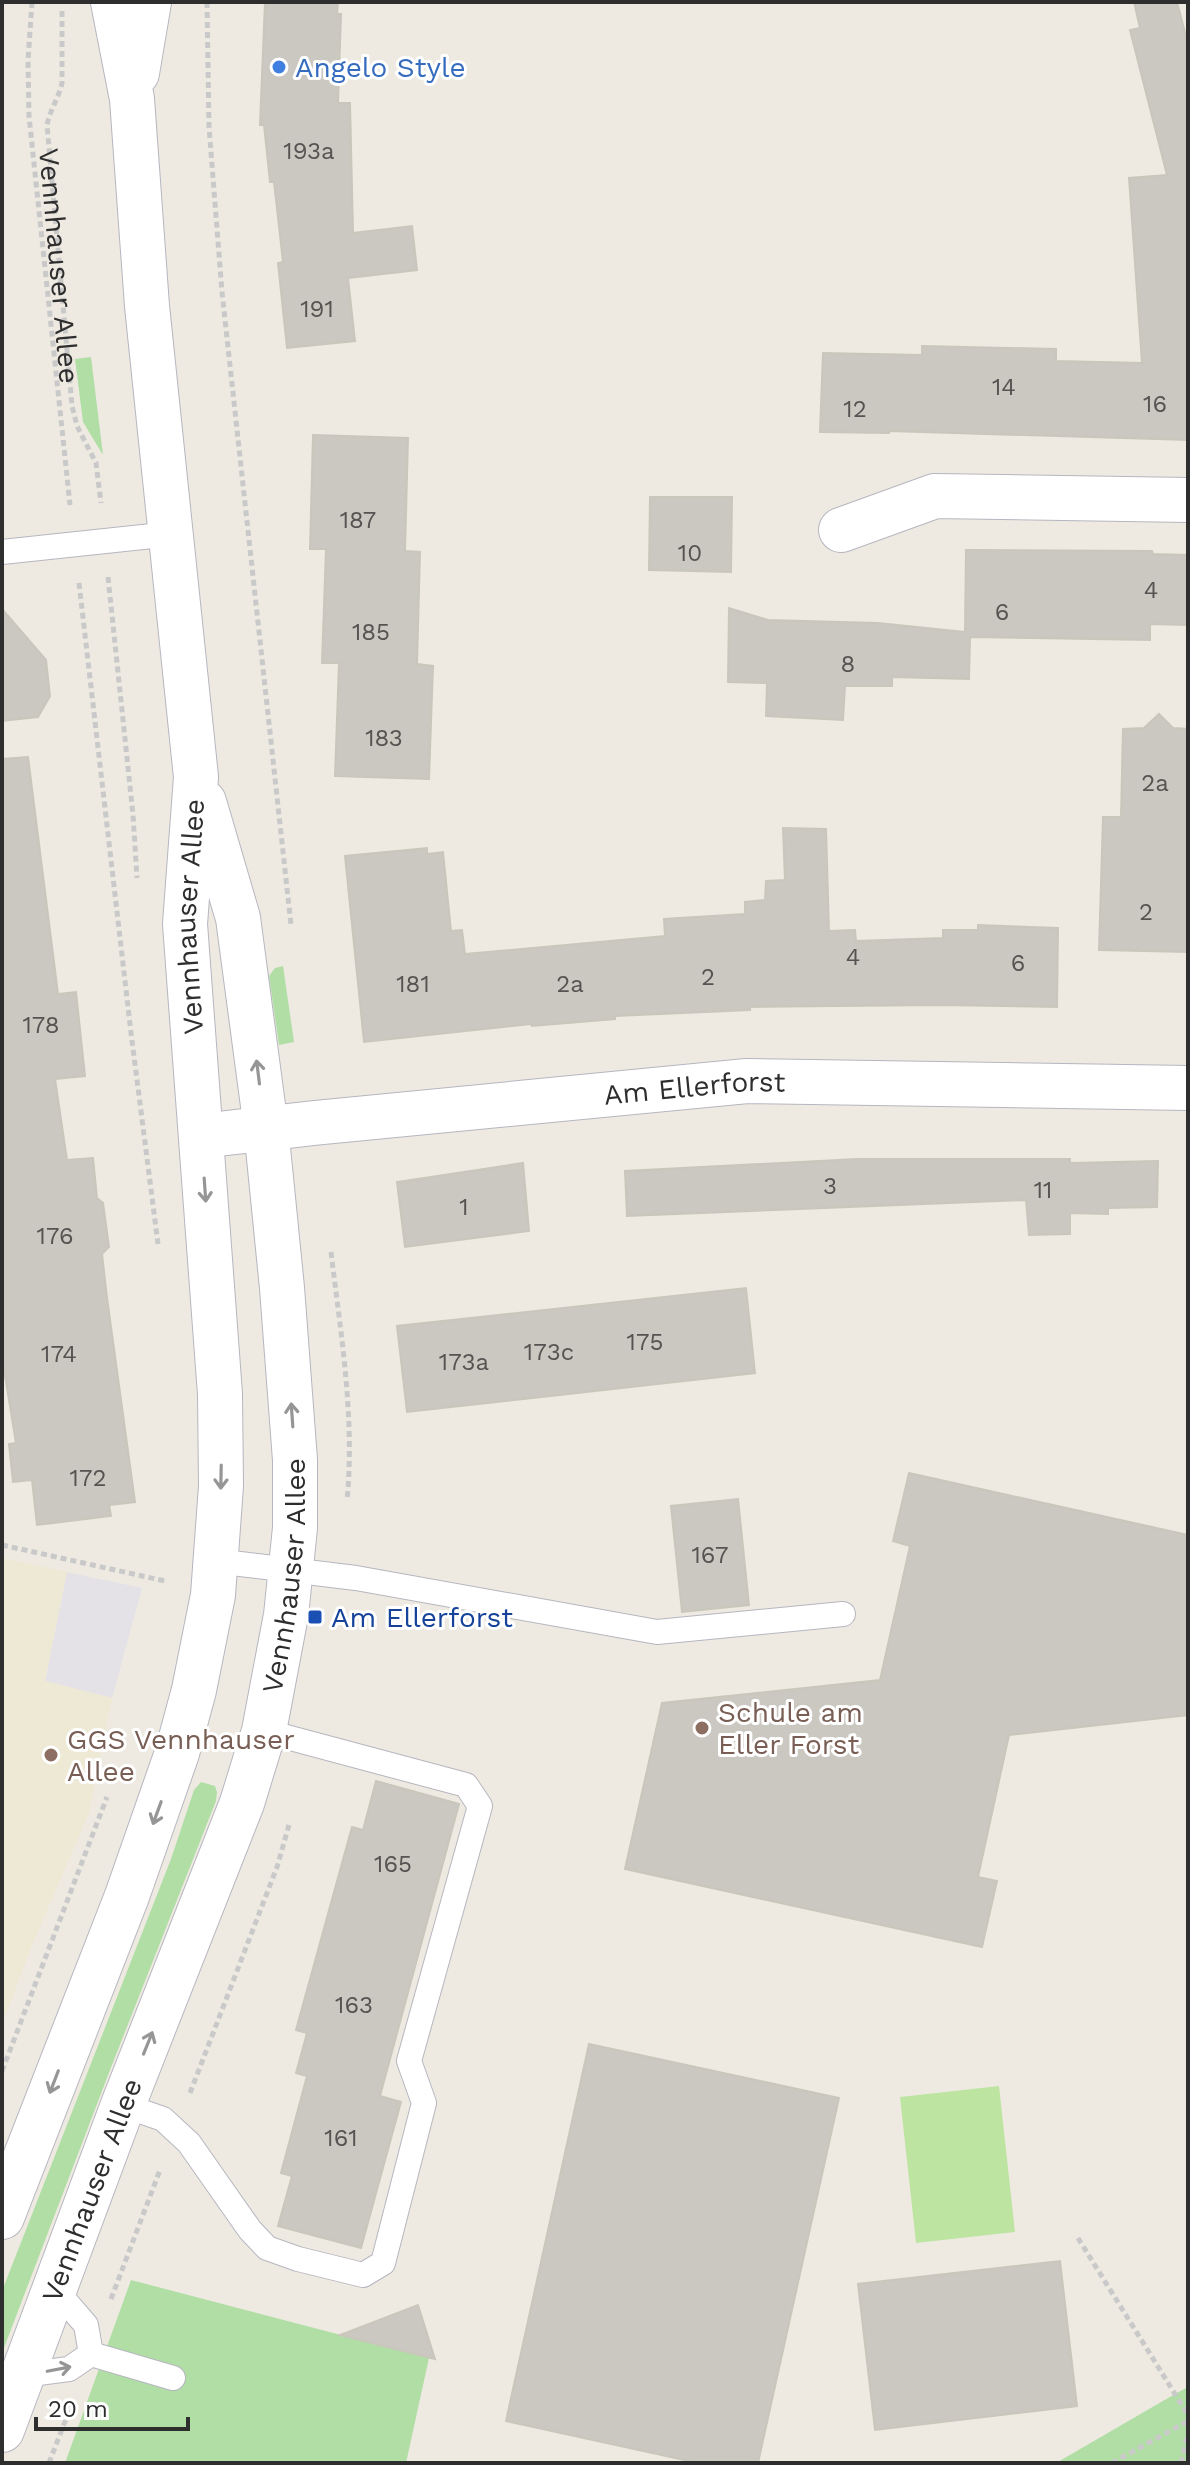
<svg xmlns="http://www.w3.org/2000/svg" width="1190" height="2465" viewBox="0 0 1190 2465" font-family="'Work Sans',sans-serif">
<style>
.industrial{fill:#e4e2e7}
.education{fill:#ede9d4}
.green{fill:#b0dea5}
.pitch{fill:#bee4a2}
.building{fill:#cac8c0;stroke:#c9c6bc;stroke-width:2}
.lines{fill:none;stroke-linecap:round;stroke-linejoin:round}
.service-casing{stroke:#b6b6c0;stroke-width:26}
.minor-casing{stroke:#b6b6c0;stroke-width:46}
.secondary-casing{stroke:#b6b6c0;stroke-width:46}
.path{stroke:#c9c9c9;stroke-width:5;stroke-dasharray:6 4;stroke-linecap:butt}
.service{stroke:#fff;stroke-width:24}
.minor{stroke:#fff;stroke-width:44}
.secondary{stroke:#fff;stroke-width:44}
.oneway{stroke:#969696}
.shop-dot{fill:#3f7fe0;stroke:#fff;stroke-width:3}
.transit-dot{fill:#1a4fb4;stroke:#fff;stroke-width:3}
.education-dot{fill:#8d6e63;stroke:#fff;stroke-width:3}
.labels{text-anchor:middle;stroke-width:6;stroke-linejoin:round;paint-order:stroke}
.number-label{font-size:24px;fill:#555452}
.shop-label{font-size:28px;fill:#366cbe;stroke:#fff;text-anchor:start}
.street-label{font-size:28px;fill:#2e2e2e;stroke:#fff}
.transit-label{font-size:28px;fill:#164399;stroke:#fff;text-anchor:start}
.education-label{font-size:28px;fill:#785e54;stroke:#fff;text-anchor:start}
</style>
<rect width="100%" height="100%" fill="#eeeae2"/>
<path class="industrial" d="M 67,1572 L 142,1588 L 112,1698 L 45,1681 Z"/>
<path class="education" d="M 2,1558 L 67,1572 L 45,1681 L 112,1698 L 89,1813 L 30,1950 L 2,2025 Z"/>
<g class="green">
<path d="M 91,357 L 103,455 L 83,422 L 75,359 Z"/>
<path d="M 283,966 L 294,1042 L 279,1045 L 269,976 L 275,968 Z"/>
<path d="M 201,1782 L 215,1786 L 217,1792 L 216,1801 L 110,2070 L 2,2353 L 2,2291 L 171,1859 L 194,1790 Z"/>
<path d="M 131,2280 L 429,2358 L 406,2463 L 65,2463 Z"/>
<path d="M 1188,2387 L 1188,2463 L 1056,2463 L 1175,2394 Z"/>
</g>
<path class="pitch" d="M 999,2086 L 1015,2232 L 916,2243 L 900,2097 Z"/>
<g class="building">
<path d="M 265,2 L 338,2 L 337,14 L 341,14 L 338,103 L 350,103 L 353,233 L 412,226 L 417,270 L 348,278 L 355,341 L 287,348 L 278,263 L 283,262 L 274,182 L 270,182 L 264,125 L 260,125 Z"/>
<path d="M 1134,2 L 1177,2 L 1188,44 L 1188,440 L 889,431 L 889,433 L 820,432 L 823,353 L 922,355 L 922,346 L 1056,349 L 1056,361 L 1142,363 L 1129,178 L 1167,175 L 1130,30 L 1140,28 Z"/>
<path d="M 313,435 L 408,438 L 405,551 L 420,552 L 417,664 L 433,666 L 429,779 L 335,776 L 339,663 L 322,663 L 326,549 L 310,549 Z"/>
<path d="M 650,497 L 732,497 L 731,572 L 649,570 Z"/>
<path d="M 966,550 L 1152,551 L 1153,554 L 1188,555 L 1188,625 L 1150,624 L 1150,640 L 970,637 L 969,679 L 892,677 L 892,686 L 845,686 L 843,720 L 766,716 L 767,683 L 728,682 L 729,608 L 768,620 L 878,623 L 965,632 Z"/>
<path d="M 2,609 L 46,660 L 50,696 L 38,717 L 2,721 Z"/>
<path d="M 1159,714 L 1173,728 L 1188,729 L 1188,952 L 1099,950 L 1103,817 L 1121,817 L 1123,729 L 1144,728 Z"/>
<path d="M 28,757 L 58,994 L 76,992 L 85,1076 L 55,1079 L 67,1160 L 93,1158 L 97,1198 L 103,1203 L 109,1247 L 102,1254 L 107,1298 L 135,1502 L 109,1505 L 111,1516 L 37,1525 L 32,1480 L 13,1482 L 9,1444 L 16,1443 L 2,1357 L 2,759 Z"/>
<path d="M 783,828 L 826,829 L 829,931 L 855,930 L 856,941 L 943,938 L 943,930 L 978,930 L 978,925 L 1058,928 L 1057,1007 L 939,1005 L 750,1007 L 750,1010 L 615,1016 L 615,1019 L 532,1026 L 531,1024 L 364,1042 L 345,856 L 427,848 L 427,854 L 443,852 L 451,931 L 462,930 L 465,954 L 665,936 L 664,919 L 745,914 L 745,902 L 765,900 L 766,881 L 785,880 Z"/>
<path d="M 857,1159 L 1070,1159 L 1070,1163 L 1158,1161 L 1157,1207 L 1108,1208 L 1108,1214 L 1070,1213 L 1070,1234 L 1029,1235 L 1026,1200 L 627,1216 L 625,1171 Z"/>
<path d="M 523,1163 L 529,1231 L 405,1247 L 397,1182 Z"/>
<path d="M 746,1288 L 755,1373 L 407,1412 L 397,1326 Z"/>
<path d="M 909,1473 L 1188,1535 L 1188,1715 L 1009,1735 L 978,1877 L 997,1881 L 982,1947 L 625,1869 L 662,1703 L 880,1680 L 910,1546 L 893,1541 Z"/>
<path d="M 738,1499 L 749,1605 L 682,1612 L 671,1506 Z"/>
<path d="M 376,1781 L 459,1804 L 380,2096 L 401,2102 L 361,2248 L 278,2226 L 292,2176 L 281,2173 L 307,2076 L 296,2073 L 307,2033 L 296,2030 L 352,1827 L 363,1830 Z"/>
<path d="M 589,2044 L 839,2098 L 758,2463 L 698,2463 L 506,2421 Z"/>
<path d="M 1060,2261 L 1077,2406 L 875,2430 L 858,2284 Z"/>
<path d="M 418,2305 L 435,2359 L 340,2335 Z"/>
</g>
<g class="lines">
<g class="service-casing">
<g id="service">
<path d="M 2,552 L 171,534"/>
<path d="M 215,1561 L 356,1578 L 657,1632 L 843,1614"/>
<path d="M 123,2105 L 163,2119 L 189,2143 L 250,2230 L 267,2248 L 298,2259 L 363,2275 L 383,2263 L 424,2103 L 409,2061 L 480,1806 L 466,1785 L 264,1731"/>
<path d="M 54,2288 L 86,2325 L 91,2354"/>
<path d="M 91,2354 L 173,2378"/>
<path d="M 23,2375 L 69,2369 L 91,2354"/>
</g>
</g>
<g class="minor-casing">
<g id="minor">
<path d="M 841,530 L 935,496 L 1188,500"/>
<path id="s2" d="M 201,1136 L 314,1123 L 747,1081 L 1188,1088"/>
</g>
</g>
<g class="secondary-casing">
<g id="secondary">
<path d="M 137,73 L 149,2"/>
<path id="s3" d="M 2,2217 L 127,1896 L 177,1753 L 194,1690 L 213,1595 L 221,1486 L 220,1394 L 185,924 L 196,777 L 147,306 L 132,99 L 113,2"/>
<path id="s4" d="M 2,2430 L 123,2105 L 242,1803 L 264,1731 L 286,1615 L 295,1528 L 295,1460 L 282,1288 L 266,1128 L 238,918 L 204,802"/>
</g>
</g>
<g class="path">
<path d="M 32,2 L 28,61 L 29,116 L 70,505"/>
<path d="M 207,2 L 209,127 L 222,292 L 291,925"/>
<path id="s1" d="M 62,11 L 62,83 C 59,97 50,110 47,125 L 72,406 L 77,426 L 96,463 L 101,503"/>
<path d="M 108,577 L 133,815 L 137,878"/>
<path d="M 79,583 L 131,1033 L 158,1244"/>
<path d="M 331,1252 C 341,1335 355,1418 347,1501"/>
<path d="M 2,1545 L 165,1581"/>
<path d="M 2,2071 L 107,1797"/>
<path d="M 190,2093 L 277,1867 L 289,1825"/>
<path d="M 1078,2238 L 1188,2415"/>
<path d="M 111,2299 L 160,2170"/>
<path d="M 49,2463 L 71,2406"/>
<path d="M 1112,2463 L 1188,2421"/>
<path d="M 1181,2463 L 1188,2431"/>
</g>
<use href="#service" class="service"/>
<use href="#minor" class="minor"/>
<use href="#secondary" class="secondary"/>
</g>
<defs><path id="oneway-shaft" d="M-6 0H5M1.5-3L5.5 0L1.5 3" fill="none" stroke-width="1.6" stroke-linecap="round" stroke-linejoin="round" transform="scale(2)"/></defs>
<g class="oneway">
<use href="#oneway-shaft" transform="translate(258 1072) rotate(-97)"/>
<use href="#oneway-shaft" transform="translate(205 1190) rotate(86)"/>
<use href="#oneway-shaft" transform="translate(292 1415) rotate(-94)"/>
<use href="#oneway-shaft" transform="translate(221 1477) rotate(91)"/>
<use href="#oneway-shaft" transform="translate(157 1813) rotate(110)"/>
<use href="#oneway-shaft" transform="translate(148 2043) rotate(-68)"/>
<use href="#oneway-shaft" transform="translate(54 2082) rotate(111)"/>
<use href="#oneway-shaft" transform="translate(59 2369) rotate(-11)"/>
</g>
<circle class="shop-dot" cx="279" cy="67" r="8"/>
<rect class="transit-dot" x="307" y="1609" width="16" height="16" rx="4"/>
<g class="education-dot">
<circle cx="702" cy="1728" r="8"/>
<circle cx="51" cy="1755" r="8"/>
</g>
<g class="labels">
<g class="number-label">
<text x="309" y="159">193a</text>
<text x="317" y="317">191</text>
<text x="1004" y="395">14</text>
<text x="1155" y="412">16</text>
<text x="855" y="417">12</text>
<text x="358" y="528">187</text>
<text x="690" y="561">10</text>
<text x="1151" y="598">4</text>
<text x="1002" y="620">6</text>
<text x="371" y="640">185</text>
<text x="848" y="672">8</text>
<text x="384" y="746">183</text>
<text x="1155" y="791">2a</text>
<text x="1146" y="920">2</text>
<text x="853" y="965">4</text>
<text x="1018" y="971">6</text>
<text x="708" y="985">2</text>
<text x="413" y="992">181</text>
<text x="570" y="992">2a</text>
<text x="41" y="1033">178</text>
<text x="830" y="1194">3</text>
<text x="1043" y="1198">11</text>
<text x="464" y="1215">1</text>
<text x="55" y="1244">176</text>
<text x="645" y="1350">175</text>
<text x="549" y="1360">173c</text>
<text x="59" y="1362">174</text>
<text x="464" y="1370">173a</text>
<text x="88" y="1486">172</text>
<text x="710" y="1563">167</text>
<text x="393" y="1872">165</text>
<text x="354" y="2013">163</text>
<text x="341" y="2146">161</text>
</g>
<g class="shop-label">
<text x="295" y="77">Angelo Style</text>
</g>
<g class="street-label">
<text dy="10" stroke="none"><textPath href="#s1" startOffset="258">Vennhauser Allee</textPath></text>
<text dy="10" stroke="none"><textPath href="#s3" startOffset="1338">Vennhauser Allee</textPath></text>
<text dy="10" stroke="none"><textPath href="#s2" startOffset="496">Am Ellerforst</textPath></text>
<text dy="10" stroke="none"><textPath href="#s4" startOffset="904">Vennhauser Allee</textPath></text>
<text dy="10" stroke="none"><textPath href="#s4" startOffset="256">Vennhauser Allee</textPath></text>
</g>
<g class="transit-label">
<text x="331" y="1627">Am Ellerforst</text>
</g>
<g class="education-label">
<text x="718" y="1722">Schule am<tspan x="718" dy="32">Eller Forst</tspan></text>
<text x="67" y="1749">GGS Vennhauser<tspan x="67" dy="32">Allee</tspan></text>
</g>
</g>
<rect width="1190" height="2465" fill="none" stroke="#2e2e2e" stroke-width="8"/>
<path d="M36 2417v12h152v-12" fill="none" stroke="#2e2e2e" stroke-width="4"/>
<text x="48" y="2417" font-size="24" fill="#2e2e2e" stroke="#ffffff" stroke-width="6" paint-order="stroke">20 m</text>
</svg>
